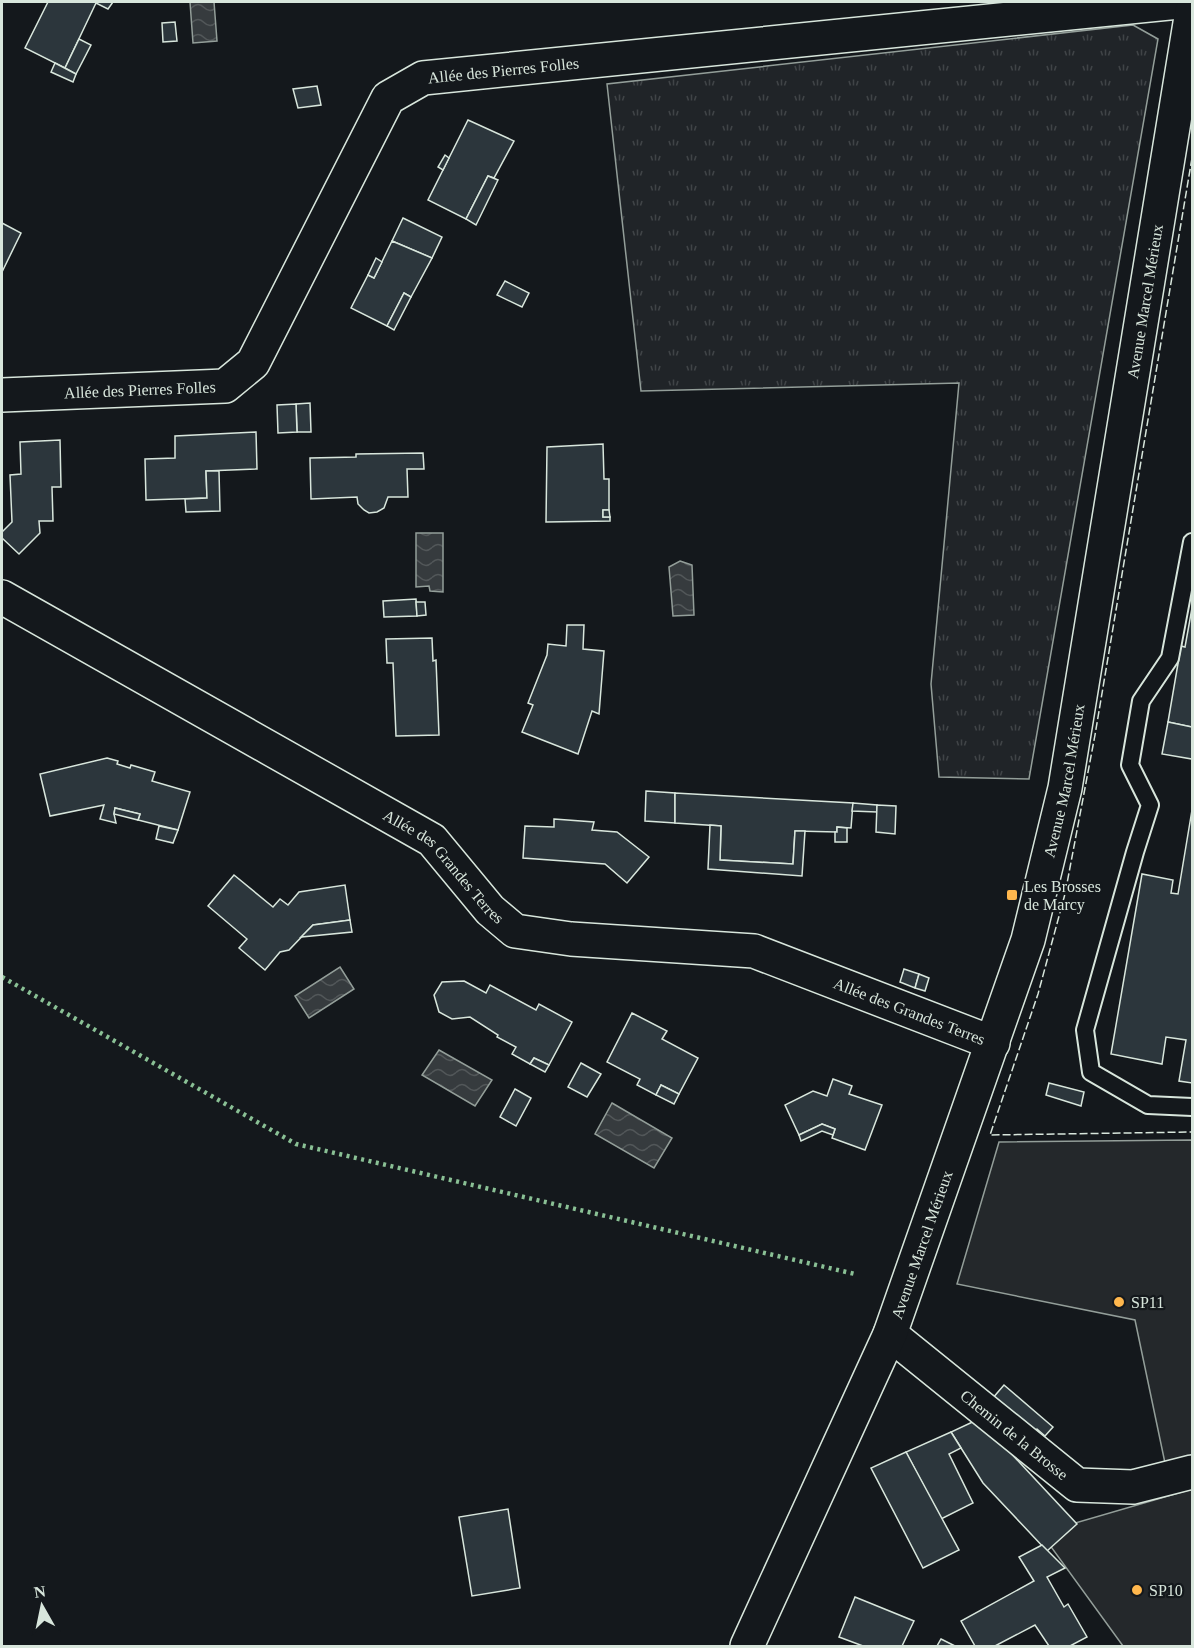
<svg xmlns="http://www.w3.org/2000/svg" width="1194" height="1648" viewBox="0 0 1194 1648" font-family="Georgia,serif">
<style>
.grass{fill:url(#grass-tufts);stroke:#939e99;stroke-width:1.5}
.parking{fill:#24282b;stroke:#939e99;stroke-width:1.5}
.water{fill:url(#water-waves);stroke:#939e99;stroke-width:1.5}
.building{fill:#2c363c;stroke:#d8e6dc;stroke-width:1.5}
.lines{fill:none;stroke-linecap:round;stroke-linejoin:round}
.lane-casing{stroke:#d8e6dc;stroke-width:20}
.street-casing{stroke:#d8e6dc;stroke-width:36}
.secondary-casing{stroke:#d8e6dc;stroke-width:36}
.lane{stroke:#14181c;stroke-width:16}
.street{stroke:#14181c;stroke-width:33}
.secondary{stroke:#14181c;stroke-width:33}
.hedge{stroke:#8ac095;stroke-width:4.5;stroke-dasharray:3 4.5;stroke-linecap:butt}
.fence{stroke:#d8e6dc;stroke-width:1.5;stroke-dasharray:8 3;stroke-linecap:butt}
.poi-dot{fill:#ffb74d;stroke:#14181c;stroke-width:2}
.labels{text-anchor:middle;stroke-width:4.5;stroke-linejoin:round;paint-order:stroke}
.street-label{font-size:16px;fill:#d8e6dc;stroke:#14181c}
.poi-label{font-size:16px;fill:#d8e6dc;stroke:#14181c;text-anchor:start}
</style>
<defs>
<pattern id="grass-tufts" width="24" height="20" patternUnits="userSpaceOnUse" patternTransform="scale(1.5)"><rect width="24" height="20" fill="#202428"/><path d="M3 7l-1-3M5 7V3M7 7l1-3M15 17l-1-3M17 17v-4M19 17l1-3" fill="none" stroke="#404447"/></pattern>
<pattern id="water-waves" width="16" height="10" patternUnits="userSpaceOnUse" patternTransform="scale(1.5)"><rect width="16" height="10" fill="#363b3e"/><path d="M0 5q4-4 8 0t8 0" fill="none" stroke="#525759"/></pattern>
</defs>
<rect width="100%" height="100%" fill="#14181c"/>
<path class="grass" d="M 1133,25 L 1158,39 L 1029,779 L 939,777 L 931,684 L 959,383 L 641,391 L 607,84 Z"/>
<g class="parking">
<path d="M 1192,1140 L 1192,1455 L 1165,1463 L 1135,1320 L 957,1284 L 999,1142 Z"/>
<path d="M 1192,1489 L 1192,1646 L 1123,1646 L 1041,1533 Z"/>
</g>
<g class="water">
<path d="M 190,2 L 214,2 L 217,41 L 193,43 Z"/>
<path d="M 416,533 L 443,533 L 443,592 L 430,591 L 429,586 L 416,587 Z"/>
<path d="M 680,561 L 692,565 L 694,615 L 673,616 L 669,567 Z"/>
<path d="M 340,967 L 354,989 L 309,1018 L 295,996 Z"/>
<path d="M 439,1050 L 492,1080 L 475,1106 L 422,1075 Z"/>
<path d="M 612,1103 L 672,1138 L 654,1168 L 595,1134 Z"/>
</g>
<g class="building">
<path d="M 48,2 L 113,2 L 108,9 L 96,3 L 65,68 L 25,48 Z"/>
<path d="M 175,22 L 177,41 L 163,42 L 162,23 Z"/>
<path d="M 79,39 L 91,45 L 76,74 L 65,68 Z"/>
<path d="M 55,63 L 76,74 L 73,82 L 51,72 Z"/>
<path d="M 317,86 L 321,105 L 298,108 L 293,89 Z"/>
<path d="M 468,120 L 514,141 L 494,178 L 488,176 L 466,219 L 428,200 Z"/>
<path d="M 445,155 L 449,158 L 443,170 L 438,167 Z"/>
<path d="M 488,176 L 498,180 L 476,225 L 466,219 Z"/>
<path d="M 403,218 L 442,237 L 432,258 L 392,241 Z"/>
<path d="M 2,223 L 21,233 L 2,272 Z"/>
<path d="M 392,241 L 432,258 L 411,297 L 404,293 L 387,326 L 351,308 L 368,275 L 374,278 Z"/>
<path d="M 376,258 L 382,262 L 374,278 L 368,275 Z"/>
<path d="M 505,281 L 529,293 L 522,307 L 497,295 Z"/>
<path d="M 404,293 L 411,297 L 394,330 L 387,326 Z"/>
<path d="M 310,403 L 311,432 L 297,432 L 296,404 Z"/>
<path d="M 296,404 L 297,432 L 278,433 L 277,405 Z"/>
<path d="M 256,432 L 257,469 L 206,471 L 207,498 L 146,500 L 145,459 L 175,458 L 175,436 Z"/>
<path d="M 60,440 L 61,487 L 52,487 L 53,521 L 39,521 L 40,533 L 19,554 L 2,538 L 2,532 L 12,522 L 10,475 L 21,474 L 20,442 Z"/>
<path d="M 603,444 L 604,479 L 609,479 L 609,510 L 603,510 L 603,517 L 610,517 L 610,521 L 546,522 L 547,447 Z"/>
<path d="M 423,453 L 424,469 L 407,469 L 408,497 L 388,497 L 384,508 L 377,512 L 369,513 L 364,510 L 358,504 L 357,497 L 311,499 L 310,458 L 356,457 L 356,454 Z"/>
<path d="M 206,471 L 219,471 L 220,511 L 186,512 L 185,499 L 207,498 Z"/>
<path d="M 603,510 L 609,510 L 610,517 L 603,517 Z"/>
<path d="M 416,599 L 417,616 L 384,617 L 383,601 Z"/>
<path d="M 416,602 L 425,602 L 426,615 L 417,616 Z"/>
<path d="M 1192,608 L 1192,727 L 1168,722 L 1181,646 L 1185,647 Z"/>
<path d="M 567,625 L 584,625 L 583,649 L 604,651 L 599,714 L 592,711 L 578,754 L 522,732 L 533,705 L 528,703 L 547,655 L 548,644 L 566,646 Z"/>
<path d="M 432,638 L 433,661 L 436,660 L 439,735 L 396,736 L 393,663 L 387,663 L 386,639 Z"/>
<path d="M 1168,722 L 1192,727 L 1192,759 L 1162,754 Z"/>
<path d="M 107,758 L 118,761 L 117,764 L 130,768 L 131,765 L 155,772 L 152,781 L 190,792 L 178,830 L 138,820 L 140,814 L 115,808 L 114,814 L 116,823 L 100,819 L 104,805 L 50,816 L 40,774 Z"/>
<path d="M 646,791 L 675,793 L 675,823 L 645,821 Z"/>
<path d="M 675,793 L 853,803 L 851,828 L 837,827 L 837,832 L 795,831 L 793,864 L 720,860 L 721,826 L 675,823 Z"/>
<path d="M 853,803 L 877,805 L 877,812 L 852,811 Z"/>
<path d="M 877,805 L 896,806 L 895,834 L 876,832 Z"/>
<path d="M 115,808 L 140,814 L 138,820 L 114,814 Z"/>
<path d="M 1192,810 L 1192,1083 L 1179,1081 L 1186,1040 L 1166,1037 L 1162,1064 L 1111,1054 L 1142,874 L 1173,880 L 1171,893 L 1178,894 Z"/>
<path d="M 554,819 L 594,822 L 592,830 L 617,832 L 649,857 L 627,883 L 605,864 L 523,858 L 525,826 L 554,827 Z"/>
<path d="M 710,825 L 721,826 L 720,860 L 793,864 L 795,831 L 805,831 L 802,876 L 708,869 Z"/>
<path d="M 159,826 L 178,830 L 173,843 L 156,839 Z"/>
<path d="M 837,827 L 847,828 L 847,842 L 835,842 L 835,832 L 837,832 Z"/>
<path d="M 234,875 L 273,907 L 280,899 L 288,905 L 299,892 L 345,885 L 350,920 L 313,925 L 289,950 L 280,952 L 265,970 L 239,948 L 247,939 L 208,906 Z"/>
<path d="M 350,920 L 352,932 L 301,937 L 313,925 Z"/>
<path d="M 904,969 L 919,974 L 915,988 L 900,982 Z"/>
<path d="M 919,974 L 929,978 L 925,991 L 915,988 Z"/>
<path d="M 464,981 L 486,993 L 490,985 L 536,1010 L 539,1004 L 572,1022 L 549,1065 L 534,1058 L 530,1064 L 512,1054 L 516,1047 L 497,1037 L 498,1035 L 470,1017 L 452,1019 L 439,1012 L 434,995 L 442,982 Z"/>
<path d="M 632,1013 L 667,1031 L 662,1039 L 698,1058 L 679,1094 L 661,1085 L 656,1095 L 637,1085 L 640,1079 L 607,1062 Z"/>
<path d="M 534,1058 L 549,1065 L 545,1072 L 530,1064 Z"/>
<path d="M 581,1063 L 601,1074 L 587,1097 L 568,1087 Z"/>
<path d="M 833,1079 L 852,1086 L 849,1094 L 882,1105 L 865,1150 L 832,1138 L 835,1129 L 822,1124 L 799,1135 L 785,1105 L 813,1091 L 827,1096 Z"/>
<path d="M 1049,1083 L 1084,1092 L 1081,1106 L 1046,1095 Z"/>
<path d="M 661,1085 L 679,1094 L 674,1104 L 656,1095 Z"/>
<path d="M 515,1089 L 531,1098 L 516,1126 L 500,1117 Z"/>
<path d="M 822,1124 L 835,1129 L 833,1135 L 822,1131 L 801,1141 L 799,1135 Z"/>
<path d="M 1004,1385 L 1053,1427 L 1045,1436 L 1037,1429 L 1034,1433 L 992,1399 Z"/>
<path d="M 979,1419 L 1077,1524 L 1047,1551 L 983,1483 L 951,1432 Z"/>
<path d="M 951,1432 L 961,1448 L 949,1454 L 973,1503 L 941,1519 L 906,1452 Z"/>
<path d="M 906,1452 L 959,1550 L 923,1568 L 871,1468 Z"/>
<path d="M 508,1509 L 520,1588 L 472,1596 L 459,1517 Z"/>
<path d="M 1042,1545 L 1065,1568 L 1047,1577 L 1064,1607 L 1068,1604 L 1087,1637 L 1070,1646 L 1049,1646 L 1035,1625 L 995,1646 L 975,1646 L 961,1621 L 1034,1581 L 1019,1557 Z"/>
<path d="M 855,1597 L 914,1621 L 902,1646 L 863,1646 L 839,1637 Z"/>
<path d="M 941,1639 L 955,1646 L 937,1646 Z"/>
</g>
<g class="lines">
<g class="lane-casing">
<path id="lane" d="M 1192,542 L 1170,658 L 1141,701 L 1130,765 L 1150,805 L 1135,852 L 1085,1030 L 1091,1072 L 1148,1105 L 1192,1107"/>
</g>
<g class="street-casing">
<g id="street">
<path id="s1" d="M 2,395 L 225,386 L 253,363 L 388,98 L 423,78 L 1179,2"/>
<path id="s2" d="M 2,597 L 432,840 L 490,910 L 515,931 L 571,939 L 754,951 L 993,1043"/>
<path id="s3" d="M 890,1334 L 1077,1485 L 1133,1487 L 1192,1472"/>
</g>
</g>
<g class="secondary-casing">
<g id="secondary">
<path id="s4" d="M 747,1646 L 890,1334 L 1028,940 L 1065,788 L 1192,11"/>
</g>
</g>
<use href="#lane" class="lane"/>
<use href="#street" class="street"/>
<use href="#secondary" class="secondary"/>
<path class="hedge" d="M 2,977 L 296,1144 L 855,1274"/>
<path class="fence" d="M 1192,158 L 1095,735 L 1065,894 L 1038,994 L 990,1135 L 1192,1132"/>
</g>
<g class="poi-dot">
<rect x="1006" y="889" width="12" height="12" rx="3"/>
<circle cx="1119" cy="1302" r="6"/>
<circle cx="1137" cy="1590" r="6"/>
</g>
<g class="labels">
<g class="street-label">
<text dy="6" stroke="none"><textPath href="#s1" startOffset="678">Allée des Pierres Folles</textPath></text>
<text dy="6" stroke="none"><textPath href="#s4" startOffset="1410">Avenue Marcel Mérieux</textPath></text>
<text dy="6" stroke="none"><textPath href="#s1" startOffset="138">Allée des Pierres Folles</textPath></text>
<text dy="6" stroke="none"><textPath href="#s4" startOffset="924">Avenue Marcel Mérieux</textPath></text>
<text dy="6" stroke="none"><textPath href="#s2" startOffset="520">Allée des Grandes Terres</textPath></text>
<text dy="6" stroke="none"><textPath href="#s2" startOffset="1024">Allée des Grandes Terres</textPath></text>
<text dy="6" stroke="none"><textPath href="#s4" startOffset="438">Avenue Marcel Mérieux</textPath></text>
<text dy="6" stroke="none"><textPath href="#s3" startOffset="160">Chemin de la Brosse</textPath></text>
</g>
<g class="poi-label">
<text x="1024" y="892">Les Brosses<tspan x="1024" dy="18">de Marcy</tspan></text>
<text x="1131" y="1308">SP11</text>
<text x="1149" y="1596">SP10</text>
</g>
</g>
<rect width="1194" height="1648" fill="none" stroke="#d8e6dc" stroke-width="6"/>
<g transform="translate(42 1606) rotate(351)" stroke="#14181c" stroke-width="4.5" paint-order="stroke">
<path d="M0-4.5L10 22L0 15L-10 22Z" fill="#d8e6dc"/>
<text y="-9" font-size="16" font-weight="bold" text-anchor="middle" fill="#d8e6dc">N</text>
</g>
</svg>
